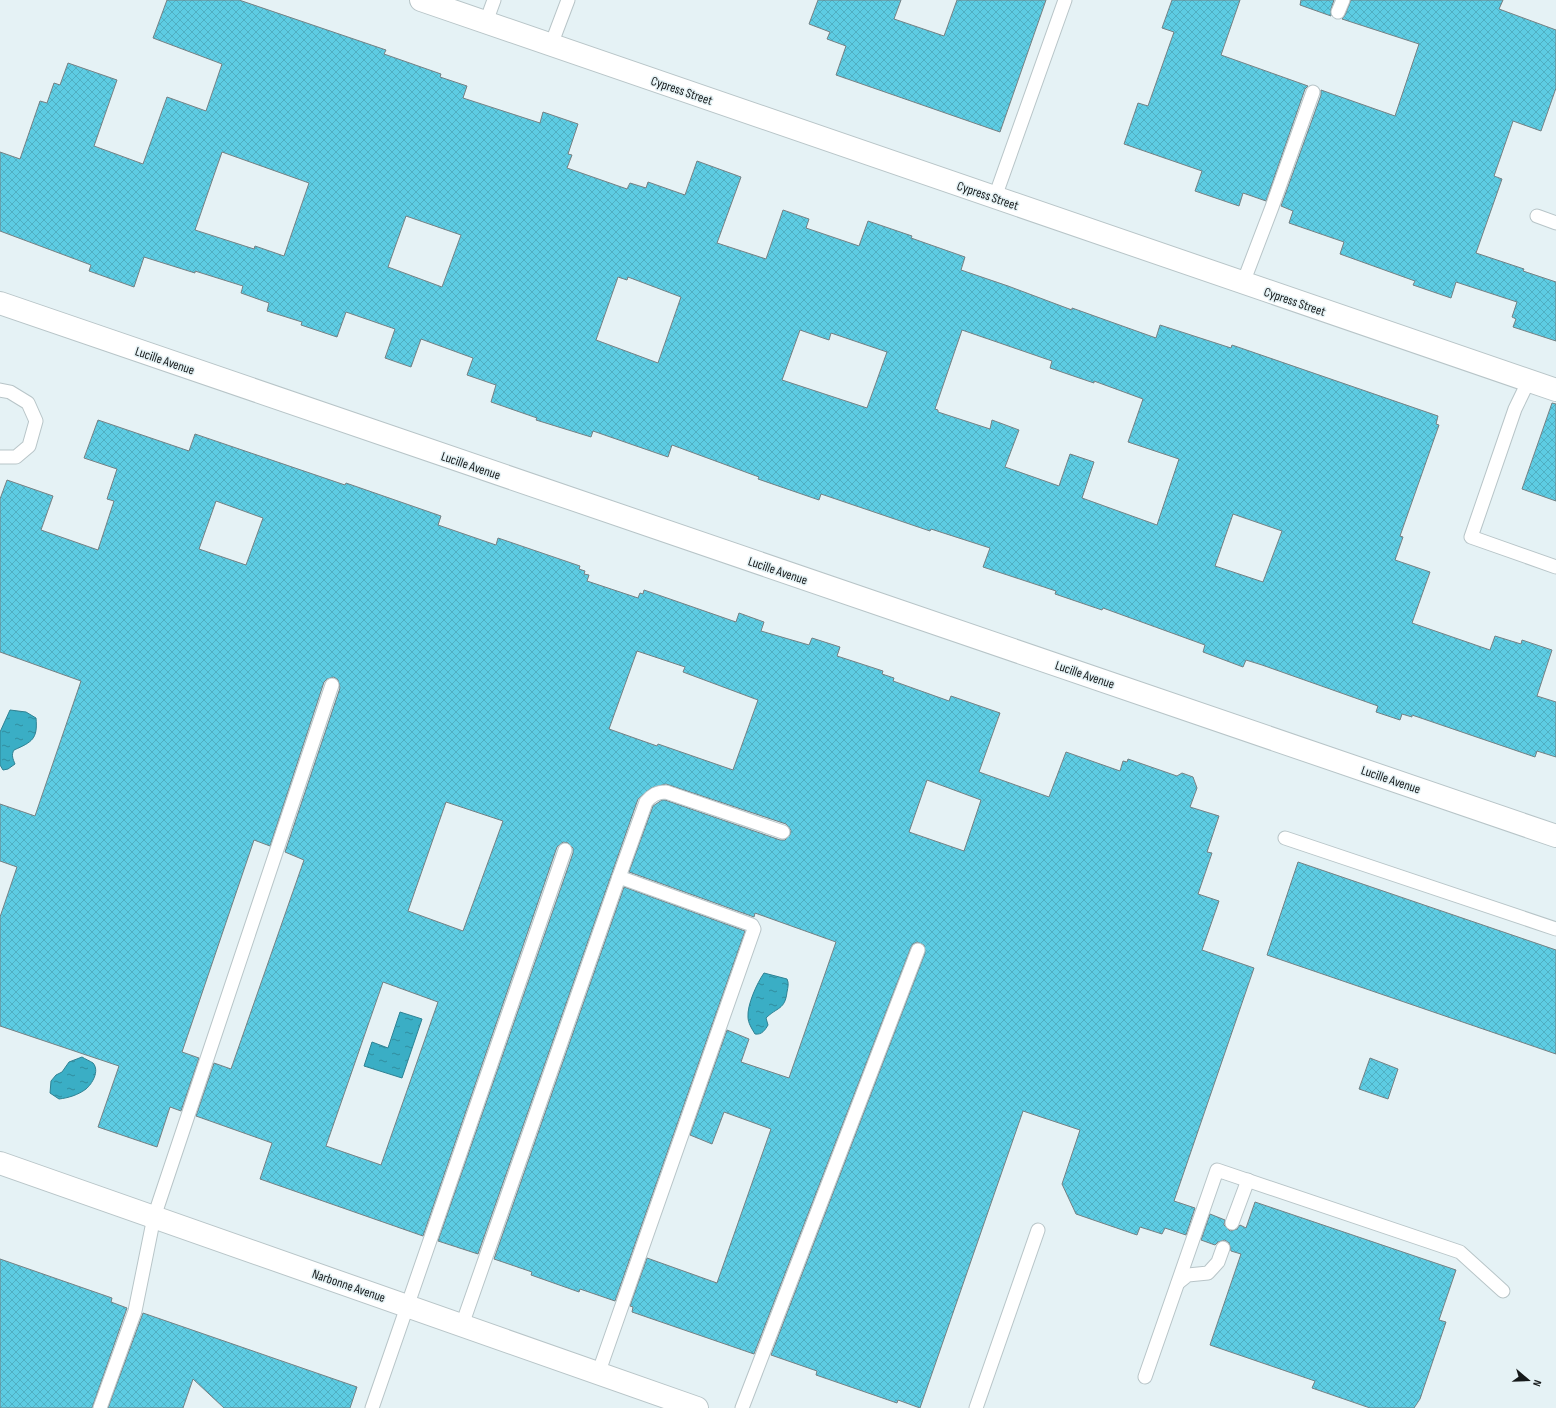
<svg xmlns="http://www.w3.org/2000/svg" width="1556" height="1408" viewBox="0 0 1556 1408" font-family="'Sofia Sans Condensed',sans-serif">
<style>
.water{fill:url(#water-ripples);stroke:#2f8192}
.building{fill:url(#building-cross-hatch);stroke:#758083;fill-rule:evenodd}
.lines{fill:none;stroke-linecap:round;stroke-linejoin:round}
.service-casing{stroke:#b8c5c8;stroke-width:15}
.minor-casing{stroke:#b8c5c8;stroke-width:24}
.secondary-casing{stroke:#b8c5c8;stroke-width:24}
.service{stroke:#fff;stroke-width:13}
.minor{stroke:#fff;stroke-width:22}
.secondary{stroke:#fff;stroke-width:22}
.labels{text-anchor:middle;stroke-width:3;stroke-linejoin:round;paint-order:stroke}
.street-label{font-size:13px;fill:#15191a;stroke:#e5f2f5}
</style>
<defs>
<pattern id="water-ripples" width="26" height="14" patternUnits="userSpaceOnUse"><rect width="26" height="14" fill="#3aaec5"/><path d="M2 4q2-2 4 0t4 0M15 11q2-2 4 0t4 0" fill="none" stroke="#308d9f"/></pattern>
<pattern id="building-cross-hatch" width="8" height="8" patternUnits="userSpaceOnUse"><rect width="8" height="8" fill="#5dcce3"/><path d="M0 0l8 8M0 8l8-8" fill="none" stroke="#50afc2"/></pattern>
</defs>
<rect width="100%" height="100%" fill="#e5f2f5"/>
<g class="water">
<path d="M 10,710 L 26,712 L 36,718 C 38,739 32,742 14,750 C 11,755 13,759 15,764 L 8,769 L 3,770 L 0,765 L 0,732 Z"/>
<path d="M 764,973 L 787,979 C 789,983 788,987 787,992 C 785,1010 777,1007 766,1018 L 768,1025 C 765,1030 762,1035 755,1034 C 752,1029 748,1023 748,1017 C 747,1005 757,983 764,973 Z"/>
<path d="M 400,1012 L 422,1019 L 402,1078 L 364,1066 L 372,1042 L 388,1048 Z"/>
<path d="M 82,1057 C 85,1059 90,1061 93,1063 C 100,1071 92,1084 86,1089 C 78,1095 68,1098 59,1099 L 50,1093 L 51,1081 L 56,1075 L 62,1072 L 69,1062 Z"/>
</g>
<g class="building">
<path d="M 167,0 L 239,0 L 386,50 L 384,54 L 441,74 L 440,77 L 467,86 L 463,98 L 540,123 L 543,112 L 578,124 L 568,154 L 572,155 L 567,168 L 627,189 L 630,183 L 646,188 L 648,182 L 685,195 L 697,161 L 741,177 L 717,243 L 766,259 L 783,210 L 809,219 L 806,228 L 859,246 L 868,221 L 912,236 L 911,238 L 965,257 L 961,270 L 1008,286 L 1072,310 L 1072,308 L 1156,338 L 1160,325 L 1231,348 L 1232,345 L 1438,416 L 1436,424 L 1439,425 L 1400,536 L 1403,537 L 1395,560 L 1430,572 L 1412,623 L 1490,650 L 1495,636 L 1521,644 L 1522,640 L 1552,650 L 1537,696 L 1556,702 L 1556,757 L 1537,751 L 1535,757 L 1412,715 L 1412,717 L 1402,714 L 1400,720 L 1376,712 L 1378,706 L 1262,665 L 1246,660 L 1243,667 L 1203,652 L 1205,645 L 1103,608 L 1102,610 L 1055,594 L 1056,591 L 983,567 L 990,548 L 931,529 L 930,531 L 821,494 L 819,500 L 758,479 L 759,477 L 672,445 L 668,457 L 593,431 L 591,437 L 536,420 L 537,418 L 491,402 L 496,385 L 467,375 L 473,358 L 421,339 L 411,367 L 385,358 L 395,329 L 346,312 L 337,337 L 301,325 L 302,322 L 267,311 L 269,303 L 241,293 L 243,286 L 195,271 L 195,273 L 144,257 L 134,287 L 89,271 L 91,265 L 0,231 L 0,152 L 20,159 L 40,101 L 47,103 L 54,83 L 60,85 L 68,63 L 117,80 L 94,146 L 143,164 L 167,97 L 206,111 L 222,64 L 153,38 ZM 222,152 L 309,183 L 284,256 L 255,246 L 254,249 L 195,230 ZM 406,216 L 461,235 L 442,287 L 388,267 ZM 618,277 L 627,280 L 628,277 L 681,297 L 658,363 L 596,340 ZM 800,330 L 829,340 L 831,333 L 887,352 L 867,408 L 782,380 ZM 962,330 L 1052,361 L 1050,368 L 1094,383 L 1094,381 L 1143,399 L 1128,442 L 1179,459 L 1157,525 L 1082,498 L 1094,462 L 1070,454 L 1059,486 L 1005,467 L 1019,430 L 992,420 L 990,429 L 938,412 L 938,410 L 935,409 ZM 1233,514 L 1282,531 L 1263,582 L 1215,566 Z"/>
<path d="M 818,0 L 901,0 L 894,19 L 944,36 L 957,0 L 1046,0 L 1000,132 L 836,75 L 846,46 L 827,39 L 830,32 L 809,24 Z"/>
<path d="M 1172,0 L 1240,0 L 1221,55 L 1308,86 L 1305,89 L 1266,201 L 1243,193 L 1239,206 L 1195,191 L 1202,171 L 1124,144 L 1138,103 L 1148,106 L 1174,32 L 1162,28 Z"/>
<path d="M 1301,0 L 1334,0 L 1331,9 L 1331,16 L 1300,5 Z"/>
<path d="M 1351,0 L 1503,0 L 1499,9 L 1556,30 L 1556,88 L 1541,131 L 1513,121 L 1494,176 L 1502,179 L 1476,253 L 1524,269 L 1523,271 L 1556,282 L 1556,341 L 1513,327 L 1516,319 L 1512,317 L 1517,302 L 1456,282 L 1451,298 L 1413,285 L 1415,281 L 1340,254 L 1344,242 L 1289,223 L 1293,211 L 1281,206 L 1321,95 L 1321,90 L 1395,116 L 1419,44 L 1342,19 L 1345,15 Z"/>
<path d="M 1552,403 L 1556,404 L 1556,501 L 1522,489 Z"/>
<path d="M 98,420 L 189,451 L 195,434 L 345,485 L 346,483 L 441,516 L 438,525 L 496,545 L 498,538 L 580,566 L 579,569 L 585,571 L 584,574 L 589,575 L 587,581 L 638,598 L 640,593 L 643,594 L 644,590 L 736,622 L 739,613 L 764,622 L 761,631 L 809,645 L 812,638 L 840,647 L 837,656 L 883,671 L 882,674 L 894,678 L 893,681 L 949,701 L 951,696 L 1000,713 L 979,772 L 1049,797 L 1066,752 L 1120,771 L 1123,761 L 1127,762 L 1128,759 L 1177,776 L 1182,773 L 1193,777 L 1197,788 L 1190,807 L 1219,816 L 1207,852 L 1212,853 L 1198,894 L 1219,901 L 1202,950 L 1254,968 L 1174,1201 L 1195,1208 L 1186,1235 L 1165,1228 L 1162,1234 L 1140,1227 L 1137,1235 L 1076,1214 L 1062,1184 L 1080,1130 L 1023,1111 L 920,1408 L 898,1400 L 897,1403 L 816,1375 L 817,1371 L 771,1355 L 925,953 L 924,945 L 917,942 L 913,944 L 911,947 L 754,1354 L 632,1312 L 633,1307 L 630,1306 L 647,1258 L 717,1283 L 771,1129 L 724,1112 L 712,1144 L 690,1135 L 727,1030 L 749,1039 L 741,1062 L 789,1078 L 836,942 L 755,913 L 754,917 L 629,872 L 653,806 L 662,800 L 665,800 L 780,840 L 785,840 L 790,835 L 791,830 L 786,824 L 666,784 L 651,788 L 638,799 L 478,1254 L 438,1241 L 573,853 L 573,848 L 568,843 L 563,842 L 557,847 L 423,1236 L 260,1179 L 272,1143 L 196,1116 L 214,1063 L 231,1069 L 304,860 L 285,852 L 340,688 L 338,680 L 334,677 L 327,679 L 324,682 L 270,846 L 254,840 L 182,1052 L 199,1058 L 181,1111 L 170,1107 L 157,1147 L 98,1127 L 119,1066 L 0,1026 L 0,917 L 17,867 L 0,861 L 0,804 L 35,816 L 81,681 L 0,652 L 0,499 L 7,480 L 53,496 L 41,530 L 98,550 L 114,501 L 107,499 L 117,469 L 84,458 ZM 216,501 L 263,518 L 246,565 L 199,549 ZM 637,651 L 685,667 L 683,672 L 758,700 L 733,770 L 658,744 L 657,746 L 609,729 ZM 927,780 L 981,800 L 964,851 L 909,832 ZM 446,802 L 503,821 L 463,931 L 408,911 ZM 383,982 L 438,1002 L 381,1165 L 326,1146 Z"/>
<path d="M 1298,862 L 1556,950 L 1556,1054 L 1267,955 Z"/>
<path d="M 624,887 L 745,931 L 615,1301 L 580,1289 L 579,1292 L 531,1275 L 532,1272 L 494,1259 Z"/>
<path d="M 1370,1058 L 1398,1069 L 1388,1099 L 1359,1089 Z"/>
<path d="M 1255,1202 L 1456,1270 L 1439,1320 L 1446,1322 L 1420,1399 L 1414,1408 L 1370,1408 L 1312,1388 L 1315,1381 L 1210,1345 L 1241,1254 L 1231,1251 L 1229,1243 L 1225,1240 L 1218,1242 L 1215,1245 L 1201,1240 L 1210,1214 L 1225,1220 L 1224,1225 L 1230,1231 L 1237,1229 L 1240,1225 L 1246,1228 Z"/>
<path d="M 0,1259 L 112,1298 L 111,1302 L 127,1308 L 92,1408 L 0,1408 Z"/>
<path d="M 143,1313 L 357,1387 L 350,1408 L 224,1408 L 193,1379 L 183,1408 L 108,1408 Z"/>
</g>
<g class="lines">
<g class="service-casing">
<g id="service">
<path d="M 1338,12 L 1343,0"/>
<path d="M 486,22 L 494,0"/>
<path d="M 551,45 L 568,0"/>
<path d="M 995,197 L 1065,0"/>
<path d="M 1537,216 L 1556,223"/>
<path d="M 1243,283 L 1272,207 L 1313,92"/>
<path d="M 1529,380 L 1515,409 L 1471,537 L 1556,567"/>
<path d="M 0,390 L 10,392 L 28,403 L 36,421 L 29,446 L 16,457 L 0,457"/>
<path d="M 1285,838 L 1556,929"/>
<path d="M 619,877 L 646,802 C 652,795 657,792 666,792 L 783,832"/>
<path d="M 1232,1223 L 1248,1180"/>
<path d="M 1178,1283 L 1188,1275 L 1208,1273 L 1218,1262 L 1223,1248"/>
<path d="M 462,1325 L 619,877 L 752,925 L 754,929 L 598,1374"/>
<path d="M 1145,1377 L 1217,1170 L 1460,1252 L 1503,1291"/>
<path d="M 100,1408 L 135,1311 L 154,1217 L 332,685"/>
<path d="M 372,1408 L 565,850"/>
<path d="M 742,1408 L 918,950"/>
<path d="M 976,1408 L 1038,1230"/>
</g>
</g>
<g class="minor-casing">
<g id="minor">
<path d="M 421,0 L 1556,390"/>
<path d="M 0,303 L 1556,836"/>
</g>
</g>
<g class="secondary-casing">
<path id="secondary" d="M 0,1163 L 697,1408"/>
</g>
<use href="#service" class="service"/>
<use href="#minor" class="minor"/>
<use href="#secondary" class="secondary"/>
</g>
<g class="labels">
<g class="street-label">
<text transform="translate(682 90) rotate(19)" y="5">Cypress Street</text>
<text transform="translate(988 195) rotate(19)" y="5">Cypress Street</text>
<text transform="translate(1295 301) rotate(19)" y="5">Cypress Street</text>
<text transform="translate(165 360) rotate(19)" y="5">Lucille Avenue</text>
<text transform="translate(471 465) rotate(19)" y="5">Lucille Avenue</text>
<text transform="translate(778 570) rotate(19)" y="5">Lucille Avenue</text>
<text transform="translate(1085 674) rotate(19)" y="5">Lucille Avenue</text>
<text transform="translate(1391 779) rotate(19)" y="5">Lucille Avenue</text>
<text transform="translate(349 1285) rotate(19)" y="5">Narbonne Avenue</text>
</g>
</g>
<g transform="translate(1528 1380) rotate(109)" stroke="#e5f2f5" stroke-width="3" paint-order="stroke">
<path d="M0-3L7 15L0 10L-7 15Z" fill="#15191a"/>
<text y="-6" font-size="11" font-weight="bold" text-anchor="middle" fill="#15191a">N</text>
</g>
</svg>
